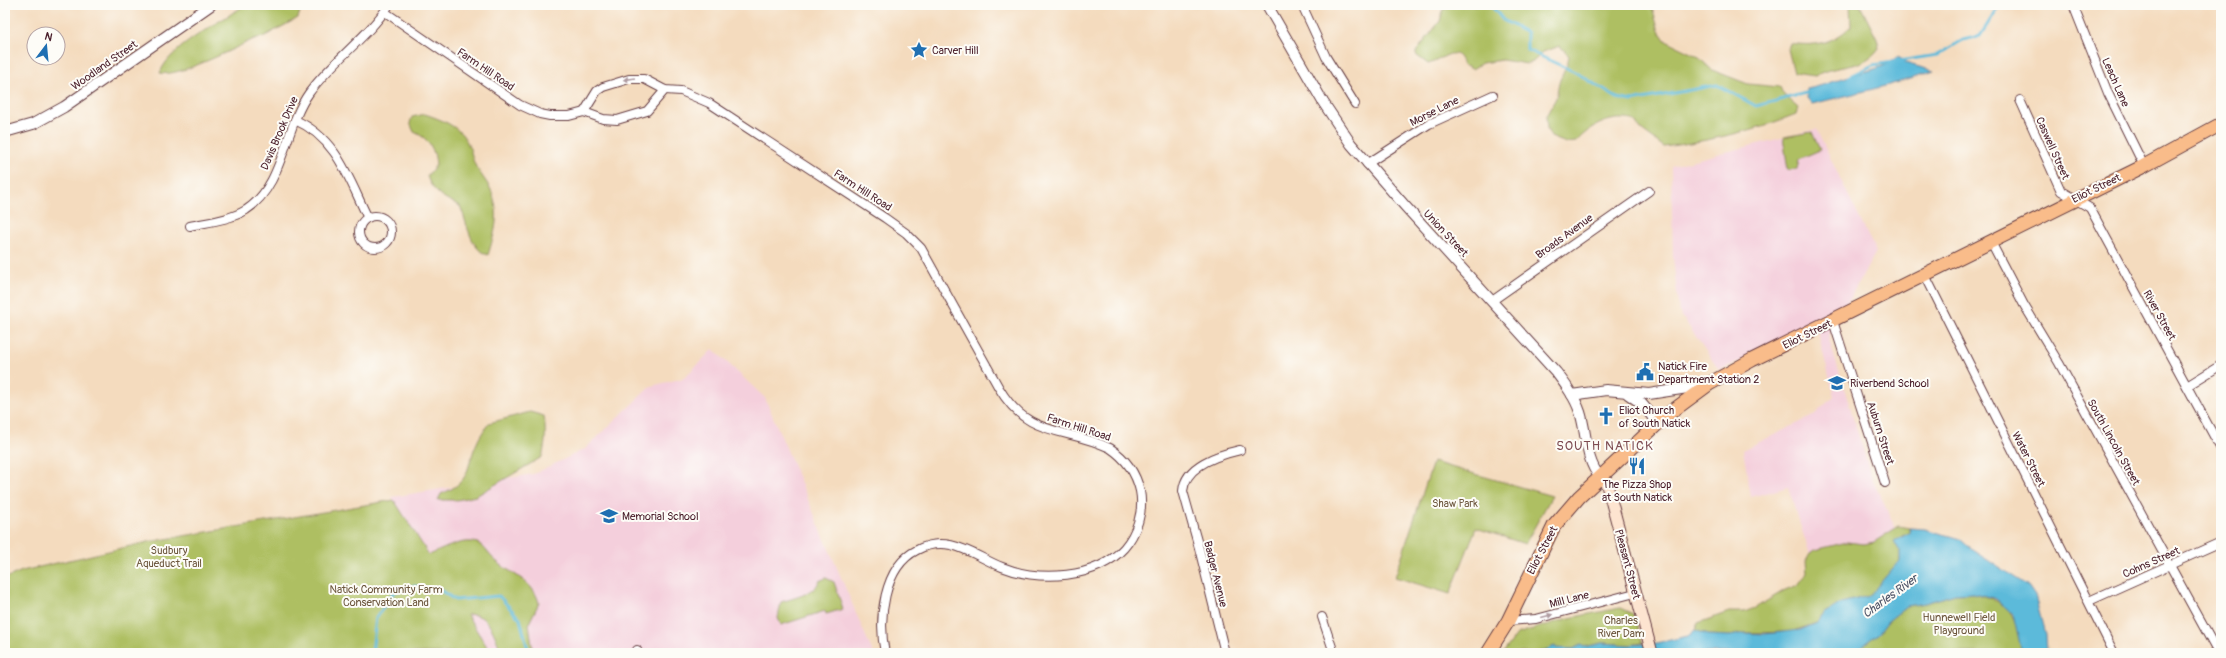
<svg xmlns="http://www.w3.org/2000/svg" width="2226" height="658" viewBox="0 0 2226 658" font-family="Pangolin,sans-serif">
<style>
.built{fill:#f4cfdc}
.green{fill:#aebf62;stroke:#7c6f46}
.water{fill:#5bbada;stroke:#526c82}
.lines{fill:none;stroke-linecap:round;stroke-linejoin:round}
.stream{stroke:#5bbada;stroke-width:3}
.minor-casing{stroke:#643b41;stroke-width:10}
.tertiary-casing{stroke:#643b41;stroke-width:12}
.secondary-casing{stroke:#643b41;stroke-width:13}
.primary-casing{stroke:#643b41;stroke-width:15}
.minor{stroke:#fff;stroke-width:8}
.tertiary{stroke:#fff;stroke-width:10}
.secondary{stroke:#fde4d0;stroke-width:11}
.primary{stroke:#f9bc8a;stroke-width:13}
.oneway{fill:#ae9aa0}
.labels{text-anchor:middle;stroke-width:4;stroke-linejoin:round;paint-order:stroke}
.poi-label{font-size:11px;fill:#4a1f2b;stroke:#fdfcf7;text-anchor:start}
.street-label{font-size:11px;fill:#4a1f2b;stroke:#fdfcf7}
.park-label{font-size:11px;fill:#6d573e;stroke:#fdfcf7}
.water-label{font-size:12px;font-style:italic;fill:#505568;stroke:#fdfcf7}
.quarter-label{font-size:13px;letter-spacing:1px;fill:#7e4c52;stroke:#fdfcf7}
</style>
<rect width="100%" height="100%" fill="#fdfcf7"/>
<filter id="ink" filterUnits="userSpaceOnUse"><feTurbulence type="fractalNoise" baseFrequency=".025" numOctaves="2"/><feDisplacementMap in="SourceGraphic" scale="8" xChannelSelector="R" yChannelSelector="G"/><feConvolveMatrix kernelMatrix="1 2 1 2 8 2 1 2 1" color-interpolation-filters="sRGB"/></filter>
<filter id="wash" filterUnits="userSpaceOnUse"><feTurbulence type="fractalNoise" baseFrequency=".012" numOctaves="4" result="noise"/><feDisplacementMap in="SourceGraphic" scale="16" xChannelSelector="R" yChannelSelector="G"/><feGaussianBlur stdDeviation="0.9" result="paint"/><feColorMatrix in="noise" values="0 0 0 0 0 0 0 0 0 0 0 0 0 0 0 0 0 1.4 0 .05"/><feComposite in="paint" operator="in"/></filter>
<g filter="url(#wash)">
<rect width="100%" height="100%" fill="#f4dbbe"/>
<g class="built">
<path d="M 1816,129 L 1876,252 L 1828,336 L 1872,479 L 1900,537 L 1823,595 L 1788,487 L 1751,497 L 1743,450 L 1813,416 L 1834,396 L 1817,329 L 1719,370 L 1679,312 L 1673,257 L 1671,166 Z"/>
<path d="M 713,349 L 765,398 L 873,653 L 491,653 L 392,497 L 534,474 L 585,449 L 651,386 L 684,378 Z"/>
</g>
<g class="green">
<path d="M 245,5 L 302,5 L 298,18 L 263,37 L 254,39 C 235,48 177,78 160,73 C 169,47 222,21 245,5 Z"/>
<path d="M 1451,5 L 1651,5 L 1659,31 L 1666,41 L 1697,56 L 1712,70 L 1748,84 L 1780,87 L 1783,94 L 1798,107 L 1796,114 C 1755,131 1708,141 1664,147 L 1641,130 L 1635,121 C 1613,114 1591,125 1576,142 L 1566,143 L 1551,137 L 1547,129 L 1546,116 L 1556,98 L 1559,82 L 1567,65 L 1569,56 L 1560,46 L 1543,52 L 1534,61 L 1527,64 L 1502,60 L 1482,63 L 1472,69 L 1463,65 C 1456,42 1442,61 1428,64 L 1416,55 L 1416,52 L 1440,21 L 1443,10 Z"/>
<path d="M 1850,5 L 1860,5 L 1877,39 L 1879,48 C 1863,71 1836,63 1815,76 L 1794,73 L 1788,49 L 1790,43 C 1815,47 1834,43 1851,26 Z"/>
<path d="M 425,114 C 442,120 460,126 468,144 C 472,151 472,160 476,167 C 481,175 487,182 491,190 C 501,214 495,232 488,255 C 470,250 467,221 460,206 C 446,199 432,193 427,176 L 436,165 C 435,150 429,138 414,132 L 410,123 L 412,117 Z"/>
<path d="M 1812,132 L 1820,150 L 1799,159 L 1797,169 L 1788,170 L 1783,137 Z"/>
<path d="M 530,412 L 544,416 C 546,431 546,443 542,457 L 476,496 L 457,500 L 438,500 L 441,494 C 472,481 465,470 476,445 C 479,437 484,430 489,423 Z"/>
<path d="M 1433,462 L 1552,496 L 1525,544 L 1476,528 L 1450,594 L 1395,577 Z"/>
<path d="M 394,500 L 429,555 C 441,550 459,540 473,542 C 484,543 488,555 496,561 C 511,574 534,581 539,603 L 529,623 L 533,653 L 501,653 C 496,637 488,611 467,615 L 491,653 L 5,653 L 6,578 L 22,571 L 148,542 Z"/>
<path d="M 1899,526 L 1910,528 L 1909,533 L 1900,537 L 1899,561 L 1878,588 L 1869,596 L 1841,603 L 1824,614 L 1817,623 L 1790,632 L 1745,633 L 1730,636 L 1708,635 L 1695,630 L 1698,623 L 1729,612 L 1744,612 L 1755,608 L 1785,590 L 1798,585 L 1807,573 L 1806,561 L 1810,554 L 1815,550 L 1847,542 L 1864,544 L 1874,542 Z"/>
<path d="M 826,578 L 834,582 L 843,609 L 826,614 L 825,611 L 781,625 L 778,618 L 781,602 C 793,598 815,594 819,581 Z"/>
<path d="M 1974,593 C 2014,604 2015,614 2022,653 L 1852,653 L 1879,633 L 1888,621 L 1907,606 L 1925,603 L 1955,594 Z"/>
<path d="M 1620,608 L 1633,614 L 1643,643 L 1629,645 L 1603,643 L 1584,647 L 1581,645 L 1573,649 L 1556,649 L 1555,646 L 1537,653 L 1503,653 L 1517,634 L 1569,618 Z"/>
</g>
<g class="water">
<path d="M 1899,56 L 1905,63 L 1934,71 C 1895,85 1852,94 1812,104 L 1807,98 L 1807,89 C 1822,86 1833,81 1846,77 C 1864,71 1885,69 1899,56 Z"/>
<path d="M 1910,528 L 1925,529 L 1960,539 L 1972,550 L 2028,586 L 2035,596 L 2045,634 L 2046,653 L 2022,653 L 2013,614 L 1996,599 L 1974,593 L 1955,594 L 1925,603 L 1907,606 L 1888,621 L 1879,633 L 1852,653 L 1537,653 L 1555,646 L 1556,648 L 1573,649 L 1581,645 L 1584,647 L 1603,643 L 1629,645 L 1657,643 L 1688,636 L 1695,630 L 1708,635 L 1730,636 L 1745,633 L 1765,634 L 1800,630 L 1817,623 L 1824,614 L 1841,603 L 1869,596 L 1899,561 L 1899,550 L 1894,541 L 1909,533 Z"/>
</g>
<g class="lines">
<g class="stream">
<path d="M 1491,5 L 1503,20 L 1527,33 L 1527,50 L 1575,72 L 1617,98 L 1632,101 L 1717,85 L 1756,106 L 1810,92"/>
<path d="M 1899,61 L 1937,55 L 1963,40 L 1980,36 L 2000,5"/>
<path d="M 1849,77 L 1873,65 L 1894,62"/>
<path d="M 372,653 L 376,618 L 394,592 L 413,586 L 440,590 L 455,600 L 499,596 L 520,619 L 529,653"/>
</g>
</g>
</g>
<g filter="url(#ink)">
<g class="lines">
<g class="minor-casing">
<g id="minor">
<path d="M 1302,5 L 1326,57 L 1355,104"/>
<path d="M 2073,5 L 2108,93 L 2144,166"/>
<path d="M 385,12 L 520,105 L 540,114 L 550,116 L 569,116 L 584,112 L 603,119 L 617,120 L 647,111 L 665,90"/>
<path d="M 2020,100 L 2061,191 L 2090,208 L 2221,449"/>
<path d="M 584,112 L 597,91 L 603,87 L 629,79 L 644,79 L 665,90 L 681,91 L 709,103 L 885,218 L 906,233 L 921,248 L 999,388 C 1029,439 1064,426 1110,448 C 1125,458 1136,473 1140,491 C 1144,511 1137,533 1124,548 C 1096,579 1040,582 1002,567 C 974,556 949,533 917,550 C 883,567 878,620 885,653"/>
<path d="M 295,120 C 337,138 349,180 368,218"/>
<path d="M 1367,164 L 1429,124 L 1493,95"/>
<circle cx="375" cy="232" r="16"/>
<path d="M 190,226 C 208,222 230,220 246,210 C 284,185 284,128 309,93 C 332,61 367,38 389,5"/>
<path d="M 1991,242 L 2024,305 L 2059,363 L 2218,653"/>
<path d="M 1925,275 L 2114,653"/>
<path d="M 1492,301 L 1649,191"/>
<path d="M 1833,321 L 1885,483"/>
<path d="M 2187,386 L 2221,365"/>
<path d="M 2089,601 L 2221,542"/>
<path d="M 1322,617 L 1334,653"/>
<path d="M 1508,621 L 1536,619 L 1635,593"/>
<path d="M 637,650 L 638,653"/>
<path d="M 1225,653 L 1199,548 L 1183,491 C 1185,465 1218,455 1240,450"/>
</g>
</g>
<g class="tertiary-casing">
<g id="tertiary">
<path d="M 1267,5 L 1323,102 L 1351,144 L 1405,206 L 1556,372 C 1565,384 1575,397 1580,412 C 1587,433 1585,460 1600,477"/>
<path d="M 5,132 L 33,124 L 64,107 L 211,5"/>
<path d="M 1628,394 L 1641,403 L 1658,423"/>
<path d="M 1572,395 L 1606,390 L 1649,394 L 1707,385"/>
</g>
</g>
<g class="secondary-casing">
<path id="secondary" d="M 1600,477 L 1607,485 L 1652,653"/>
</g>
<g class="primary-casing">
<path id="primary" d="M 1488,653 L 1508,621 L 1554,526 L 1579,497 L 1667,415 L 1709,384 L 1752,360 L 2144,166 L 2221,124"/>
</g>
<use href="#minor" class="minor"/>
<use href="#tertiary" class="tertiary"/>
<use href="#secondary" class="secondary"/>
<use href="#primary" class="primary"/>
</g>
<defs><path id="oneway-solid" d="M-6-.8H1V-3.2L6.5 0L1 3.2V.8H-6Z"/></defs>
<g class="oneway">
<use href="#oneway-solid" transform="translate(629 79) rotate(171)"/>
<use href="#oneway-solid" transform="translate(1547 616) rotate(-15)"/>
</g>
</g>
<defs>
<g id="sight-bare" transform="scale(1.38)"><path d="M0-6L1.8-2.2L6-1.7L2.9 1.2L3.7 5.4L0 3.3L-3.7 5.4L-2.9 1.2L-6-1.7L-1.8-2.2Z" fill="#1f6fb2" stroke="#fdfcf7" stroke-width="2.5" paint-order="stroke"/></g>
<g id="civic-bare" transform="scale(1.38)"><path d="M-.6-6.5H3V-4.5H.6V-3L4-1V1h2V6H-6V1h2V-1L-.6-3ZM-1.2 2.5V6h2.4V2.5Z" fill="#1f6fb2" stroke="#fdfcf7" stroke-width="2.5" paint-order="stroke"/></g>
<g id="school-bare" transform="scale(1.38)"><path d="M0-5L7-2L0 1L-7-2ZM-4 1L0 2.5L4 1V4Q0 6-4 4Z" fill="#1f6fb2" stroke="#fdfcf7" stroke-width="2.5" paint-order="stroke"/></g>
<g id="church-bare" transform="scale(1.38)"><path d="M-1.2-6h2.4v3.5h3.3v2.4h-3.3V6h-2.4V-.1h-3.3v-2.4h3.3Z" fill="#1f6fb2" stroke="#fdfcf7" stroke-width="2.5" paint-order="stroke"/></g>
<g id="restaurant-bare" transform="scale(1.38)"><path d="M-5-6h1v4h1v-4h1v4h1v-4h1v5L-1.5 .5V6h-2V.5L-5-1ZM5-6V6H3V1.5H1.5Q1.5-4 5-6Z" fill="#1f6fb2" stroke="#fdfcf7" stroke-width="2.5" paint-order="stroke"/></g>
</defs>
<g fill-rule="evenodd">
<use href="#sight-bare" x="919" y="50"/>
<use href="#civic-bare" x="1645" y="372"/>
<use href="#school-bare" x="1837" y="383"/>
<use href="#church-bare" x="1606" y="416"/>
<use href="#restaurant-bare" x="1637" y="466"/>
<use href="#school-bare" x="609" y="516"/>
</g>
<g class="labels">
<g class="poi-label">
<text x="932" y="54">Carver Hill</text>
<text x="1658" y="370">Natick Fire<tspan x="1658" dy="13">Department Station 2</tspan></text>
<text x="1850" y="387">Riverbend School</text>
<text x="1619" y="414">Eliot Church<tspan x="1619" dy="13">of South Natick</tspan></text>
<text x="1637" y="488" text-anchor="middle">The Pizza Shop<tspan x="1637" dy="13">at South Natick</tspan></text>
<text x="622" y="520">Memorial School</text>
</g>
<g class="street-label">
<text transform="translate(104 65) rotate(-35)" y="4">Woodland Street</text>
<text transform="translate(486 69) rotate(34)" y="4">Farm Hill Road</text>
<text transform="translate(2116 82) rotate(66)" y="4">Leach Lane</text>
<text transform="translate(1434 111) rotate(-27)" y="4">Morse Lane</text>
<text transform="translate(279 133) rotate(-67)" y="4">Davis Brook Drive</text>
<text transform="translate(2053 148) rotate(66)" y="4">Caswell Street</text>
<text transform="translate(2096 188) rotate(-26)" y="4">Eliot Street</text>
<text transform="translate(863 190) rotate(33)" y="4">Farm Hill Road</text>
<text transform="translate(1446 233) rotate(47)" y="4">Union Street</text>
<text transform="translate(1564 236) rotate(-36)" y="4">Broads Avenue</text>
<text transform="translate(2160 315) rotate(61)" y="4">River Street</text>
<text transform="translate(1807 334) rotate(-26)" y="4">Eliot Street</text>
<text transform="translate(1079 427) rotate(18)" y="4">Farm Hill Road</text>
<text transform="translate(1881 433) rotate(72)" y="4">Auburn Street</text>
<text transform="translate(2114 442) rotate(61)" y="4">South Lincoln Street</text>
<text transform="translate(2029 459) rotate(63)" y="4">Water Street</text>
<text transform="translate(1542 550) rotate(-62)" y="4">Eliot Street</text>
<text transform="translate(2151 562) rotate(-24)" y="4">Cohns Street</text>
<text transform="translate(1628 564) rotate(75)" y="4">Pleasant Street</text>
<text transform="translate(1216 574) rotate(76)" y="4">Badger Avenue</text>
<text transform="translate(1569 599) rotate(-14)" y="4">Mill Lane</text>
</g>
<g class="park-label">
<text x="1455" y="507">Shaw Park</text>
<text x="169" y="554">Sudbury<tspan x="169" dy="13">Aqueduct Trail</tspan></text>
<text x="386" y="593">Natick Community Farm<tspan x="386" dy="13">Conservation Land</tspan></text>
<text x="1959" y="621">Hunnewell Field<tspan x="1959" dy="13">Playground</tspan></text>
<text x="1621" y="624">Charles<tspan x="1621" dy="13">River Dam</tspan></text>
</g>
<g class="water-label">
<text transform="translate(1890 596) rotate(-36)" y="4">Charles River</text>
</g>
<g class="quarter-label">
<text x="1605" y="450">SOUTH NATICK</text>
</g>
</g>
<rect width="2226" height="658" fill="none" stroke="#fdfcf7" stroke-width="20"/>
<g transform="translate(46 46) rotate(16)"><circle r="19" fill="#fdfcf7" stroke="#b5a4a5"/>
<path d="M0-3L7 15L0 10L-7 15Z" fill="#1f6fb2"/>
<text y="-6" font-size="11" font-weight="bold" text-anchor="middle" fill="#4a1f2b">N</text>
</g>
</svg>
